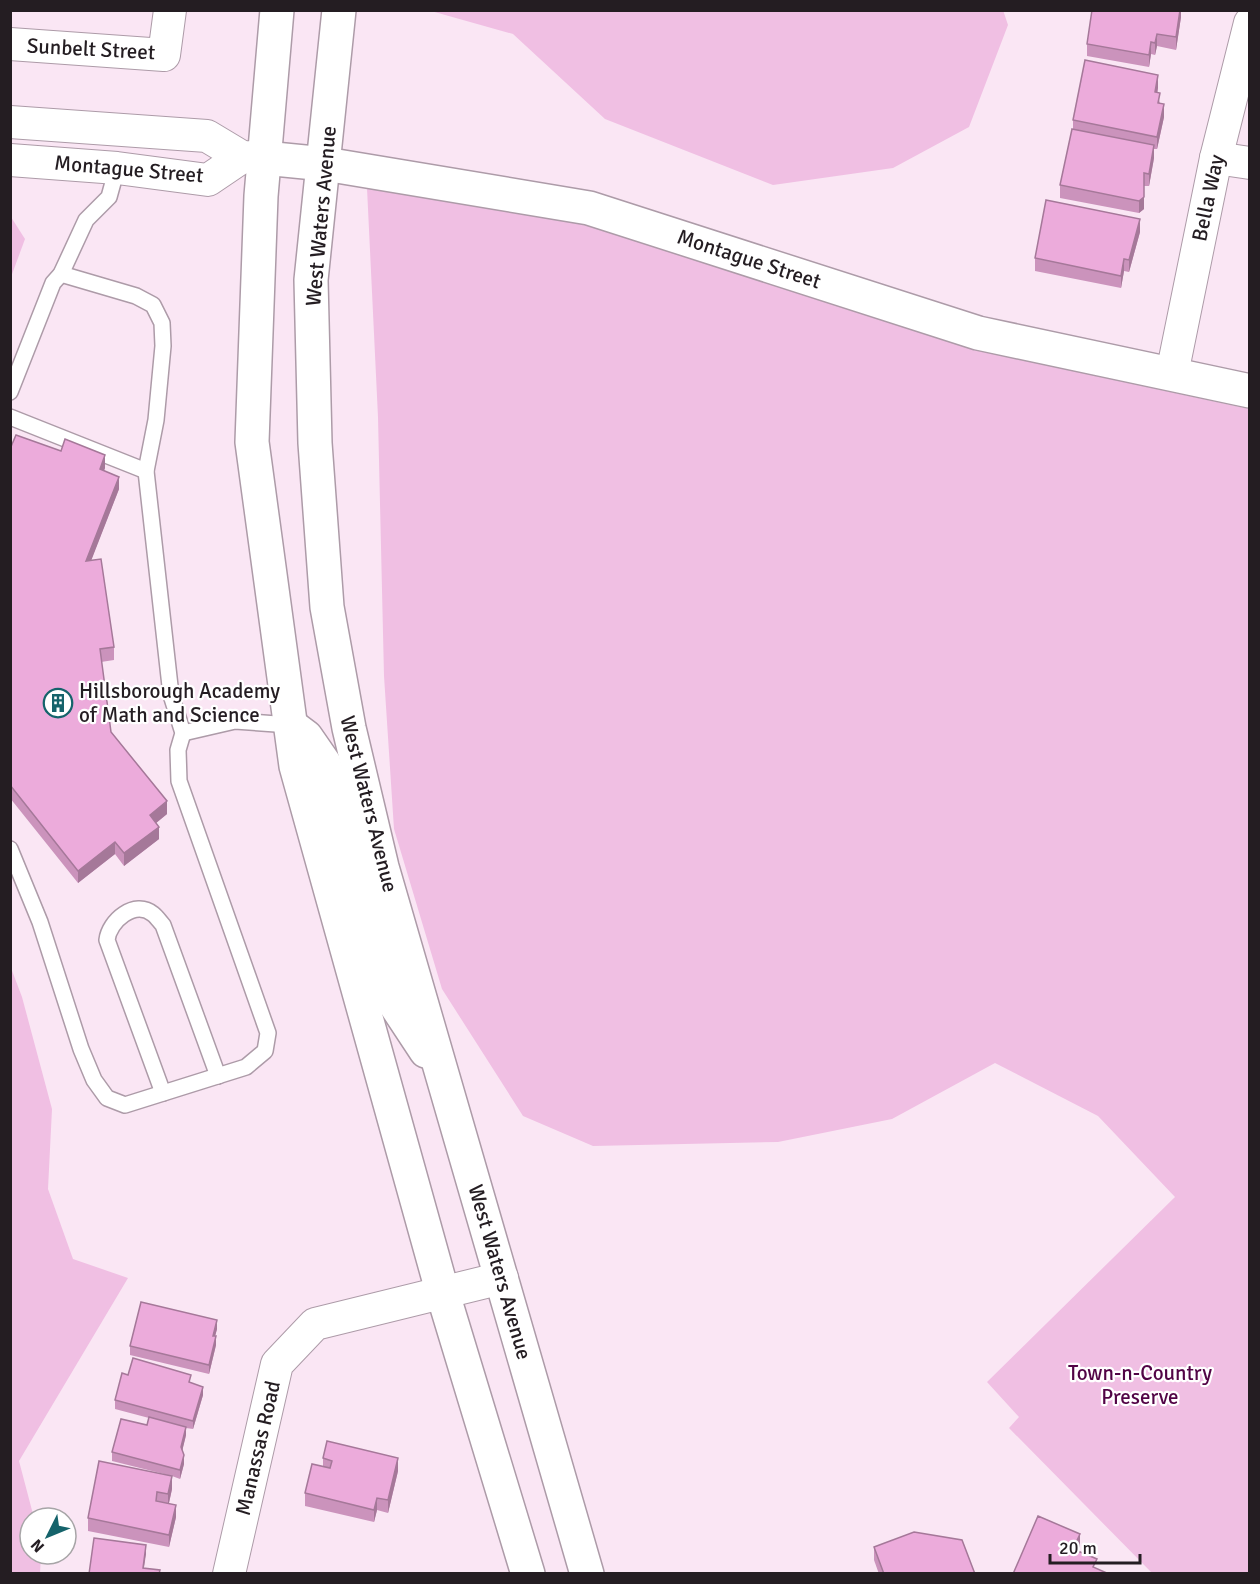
<svg xmlns="http://www.w3.org/2000/svg" width="1260" height="1584" viewBox="0 0 1260 1584" font-family="Signika,sans-serif">
<style>
.green{fill:#f0bfe3}
.lines{fill:none;stroke-linecap:round;stroke-linejoin:round}
.service-casing{stroke:#ad9ba8;stroke-width:18}
.minor-casing{stroke:#ad9ba8;stroke-width:34}
.tertiary-casing{stroke:#ad9ba8;stroke-width:36}
.service{stroke:#fff;stroke-width:15}
.minor{stroke:#fff;stroke-width:32}
.tertiary{stroke:#fff;stroke-width:33}
.wall{fill:#cb93bc}
.shaded-wall{fill:#a57899}
.building{fill:#ecabdb;stroke:#a57899;stroke-width:1.5}
.labels{text-anchor:middle;stroke-width:4.5;stroke-linejoin:round;paint-order:stroke}
.street-label{font-size:21px;fill:#241d22;stroke:#fff}
.poi-label{font-size:21px;fill:#241d22;stroke:#fff;text-anchor:start}
.park-label{font-size:21px;fill:#520446;stroke:#fff}
</style>
<rect width="100%" height="100%" fill="#fae6f4"/>
<g class="green">
<path d="M 1003,10 L 1008,25 L 969,127 L 893,168 L 773,185 L 605,119 L 513,34 L 431,11 Z"/>
<path d="M 367,188 L 584,224 L 973,349 L 1249,409 L 1249,1573 L 1152,1573 L 1009,1428 L 1019,1417 L 987,1382 L 1175,1197 L 1098,1116 L 995,1063 L 892,1119 L 778,1142 L 593,1146 L 523,1116 L 442,989 L 394,829 L 384,676 L 378,417 Z"/>
<path d="M 11,217 L 25,239 L 11,277 L 10,217 Z"/>
<path d="M 11,968 L 22,997 L 52,1109 L 48,1189 L 73,1259 L 128,1278 L 19,1461 L 34,1518 L 30,1518 L 30,1554 L 41,1554 L 40,1574 L 10,1573 Z"/>
</g>
<g class="lines">
<g class="service-casing">
<g id="service">
<path d="M 10,392 L 53,283 L 61,274 L 86,220 L 109,197 L 117,168"/>
<path d="M 10,417 L 146,471"/>
<path d="M 183,733 L 235,721 L 290,725"/>
<path d="M 10,849 L 40,922 L 81,1049 L 94,1080 L 107,1098 L 125,1105 L 246,1067 L 265,1051 L 268,1033 L 179,781 L 178,750 L 183,733 L 171,695 L 146,471 L 156,420 L 163,346 L 162,323 L 153,305 L 136,296 L 61,274"/>
<path d="M 163,1093 L 107,940 C 109,921 135,899 153,914 C 157,917 160,922 163,925 L 218,1076"/>
</g>
</g>
<g class="minor-casing">
<g id="minor">
<path d="M 10,44 L 164,55 L 170,10"/>
<path d="M 10,122 L 207,136 L 242,157 L 264,158"/>
<path d="M 1216,158 L 1250,163"/>
<path d="M 10,160 L 117,168 L 208,180 L 242,157"/>
<path d="M 1172,374 L 1216,158 L 1250,23"/>
<path d="M 229,1574 L 277,1364 L 315,1324 L 502,1278"/>
</g>
</g>
<g class="tertiary-casing">
<g id="tertiary">
<path d="M 277,10 L 261,196 L 252,442 L 296,766 L 443,1294 L 528,1574"/>
<path d="M 339,10 L 311,280 L 315,443 L 327,607 L 349,728 L 382,867 L 587,1574"/>
<path d="M 264,158 L 325,164 L 589,208 L 978,333 L 1250,391"/>
<path d="M 290,725 L 306,737 L 324,763 L 391,998 L 426,1051"/>
</g>
</g>
<use href="#service" class="service"/>
<use href="#minor" class="minor"/>
<use href="#tertiary" class="tertiary"/>
</g>
<g class="wall">
<path d="M 1181,10 L 1181,17 L 1176,50 L 1157,46 L 1155,55 L 1151,54 L 1149,67 L 1087,56 L 1087,44 Z"/>
<path d="M 1158,88 L 1157,93 L 1164,117 L 1157,149 L 1154,149 L 1154,158 L 1149,186 L 1144,186 L 1144,209 L 1139,213 L 1060,198 L 1060,185 L 1073,129 L 1073,120 Z"/>
<path d="M 1140,232 L 1129,272 L 1124,271 L 1121,288 L 1035,271 L 1035,258 Z"/>
<path d="M 10,449 L 105,468 L 104,470 L 119,489 L 91,560 L 114,647 L 114,660 L 101,662 L 111,732 L 167,814 L 156,823 L 159,839 L 124,866 L 115,854 L 78,883 L 10,798 Z"/>
<path d="M 217,1329 L 215,1336 L 216,1345 L 209,1374 L 130,1355 L 130,1346 Z"/>
<path d="M 128,1375 L 191,1383 L 203,1395 L 193,1429 L 186,1428 L 186,1435 L 182,1451 L 184,1464 L 180,1479 L 172,1476 L 172,1489 L 169,1503 L 176,1517 L 169,1547 L 88,1531 L 88,1518 L 164,1474 L 112,1461 L 112,1452 L 147,1425 L 149,1418 L 115,1409 L 115,1400 Z"/>
<path d="M 323,1458 L 398,1471 L 388,1513 L 377,1510 L 374,1522 L 305,1506 L 305,1493 L 323,1466 Z"/>
<path d="M 874,1547 L 975,1574 L 879,1574 L 874,1560 Z"/>
</g>
<g class="shaded-wall">
<path d="M 1180,10 L 1181,10 L 1181,17 L 1176,50 L 1176,37 Z"/>
<path d="M 1157,34 L 1157,46 L 1155,55 L 1155,43 Z"/>
<path d="M 1151,42 L 1151,54 L 1149,67 L 1149,55 Z"/>
<path d="M 1158,75 L 1158,88 L 1155,105 L 1155,92 Z"/>
<path d="M 1164,104 L 1164,117 L 1157,149 L 1157,137 Z"/>
<path d="M 1154,145 L 1154,158 L 1149,186 L 1149,174 Z"/>
<path d="M 1144,173 L 1144,209 L 1139,213 L 1139,201 Z"/>
<path d="M 1140,219 L 1140,232 L 1129,272 L 1129,260 Z"/>
<path d="M 1124,259 L 1124,271 L 1121,288 L 1121,276 Z"/>
<path d="M 105,455 L 105,468 L 100,481 L 100,469 Z"/>
<path d="M 119,477 L 119,489 L 86,574 L 86,561 Z"/>
<path d="M 167,801 L 167,814 L 150,828 L 150,815 Z"/>
<path d="M 159,827 L 159,839 L 124,866 L 124,853 Z"/>
<path d="M 115,842 L 115,854 L 78,883 L 78,871 Z"/>
<path d="M 217,1320 L 217,1329 L 213,1344 L 213,1336 Z"/>
<path d="M 216,1336 L 216,1345 L 209,1374 L 209,1365 Z"/>
<path d="M 203,1387 L 203,1395 L 193,1429 L 193,1421 Z"/>
<path d="M 186,1427 L 186,1435 L 181,1456 L 181,1447 Z"/>
<path d="M 184,1455 L 184,1464 L 180,1479 L 180,1470 Z"/>
<path d="M 398,1458 L 398,1471 L 388,1513 L 388,1500 Z"/>
<path d="M 172,1476 L 172,1489 L 168,1507 L 168,1494 Z"/>
<path d="M 377,1498 L 377,1510 L 374,1522 L 374,1510 Z"/>
<path d="M 176,1505 L 176,1517 L 169,1547 L 169,1535 Z"/>
<path d="M 1080,1534 L 1080,1546 L 1073,1561 L 1073,1549 Z"/>
<path d="M 146,1545 L 146,1554 L 143,1574 L 143,1568 Z"/>
</g>
<g class="building">
<path d="M 1092,10 L 1180,10 L 1176,37 L 1157,34 L 1155,43 L 1151,42 L 1149,55 L 1087,44 Z"/>
<path d="M 1085,60 L 1158,75 L 1155,92 L 1160,93 L 1158,103 L 1164,104 L 1157,137 L 1073,120 Z"/>
<path d="M 1072,129 L 1154,145 L 1149,174 L 1144,173 L 1144,197 L 1139,201 L 1060,185 Z"/>
<path d="M 1046,200 L 1140,219 L 1129,260 L 1124,259 L 1121,276 L 1035,258 Z"/>
<path d="M 16,435 L 61,451 L 65,439 L 105,455 L 100,469 L 119,477 L 86,561 L 101,559 L 114,647 L 100,649 L 111,732 L 167,801 L 150,815 L 159,827 L 124,853 L 115,842 L 78,871 L 10,785 L 10,449 Z"/>
<path d="M 141,1302 L 217,1320 L 213,1336 L 216,1336 L 209,1365 L 130,1346 Z"/>
<path d="M 133,1358 L 191,1375 L 189,1382 L 203,1387 L 193,1421 L 115,1400 L 122,1373 L 128,1375 Z"/>
<path d="M 149,1417 L 186,1427 L 181,1447 L 184,1455 L 180,1470 L 112,1452 L 121,1419 L 147,1425 Z"/>
<path d="M 327,1441 L 398,1458 L 388,1500 L 377,1498 L 374,1510 L 305,1493 L 312,1464 L 330,1468 L 332,1461 L 323,1458 Z"/>
<path d="M 99,1461 L 172,1476 L 168,1494 L 157,1492 L 156,1501 L 176,1505 L 169,1535 L 88,1518 Z"/>
<path d="M 1038,1516 L 1080,1534 L 1073,1549 L 1097,1559 L 1093,1567 L 1109,1574 L 1013,1574 Z"/>
<path d="M 914,1532 L 962,1540 L 975,1574 L 884,1574 L 874,1547 Z"/>
<path d="M 94,1538 L 146,1545 L 143,1568 L 160,1570 L 159,1574 L 89,1574 Z"/>
</g>
<defs>
<g id="building-ring" transform="scale(1.5)"><circle r="9.5" fill="#fff" stroke="#15636b" stroke-width="1.5"/><path d="M-4-6H4V6H1V3H-1V6H-4ZM-2.5-4.3h1.7v1.8h-1.7ZM.8-4.3h1.7v1.8H.8ZM-2.5-1h1.7V.8h-1.7ZM.8-1h1.7V.8H.8Z" fill="#15636b"/></g>
</defs>
<g fill-rule="evenodd">
<use href="#building-ring" x="58" y="703"/>
</g>
<g class="labels">
<g class="street-label">
<text transform="translate(91 49) rotate(3)" y="7">Sunbelt Street</text>
<text transform="translate(129 169) rotate(5)" y="7">Montague Street</text>
<text transform="translate(1208 198) rotate(-78)" y="7">Bella Way</text>
<text transform="translate(321 216) rotate(-85)" y="7">West Waters Avenue</text>
<text transform="translate(749 259) rotate(18)" y="7">Montague Street</text>
<text transform="translate(369 804) rotate(76)" y="7">West Waters Avenue</text>
<text transform="translate(500 1272) rotate(74)" y="7">West Waters Avenue</text>
<text transform="translate(258 1448) rotate(-77)" y="7">Manassas Road</text>
</g>
<g class="poi-label">
<text x="79" y="698">Hillsborough Academy<tspan x="79" dy="24">of Math and Science</tspan></text>
</g>
<g class="park-label">
<text x="1140" y="1380">Town-n-Country<tspan x="1140" dy="24">Preserve</tspan></text>
</g>
</g>
<rect width="1260" height="1584" fill="none" stroke="#241d22" stroke-width="24"/>
<g transform="translate(48 1536) rotate(227)"><circle r="28" fill="#ffffff" stroke="#a7a5a7" stroke-width="1.5"/>
<path d="M0-4.5L10 22L0 15L-10 22Z" fill="#15636b"/>
<text y="-9" font-size="16" font-weight="bold" text-anchor="middle" fill="#241d22">N</text>
</g>
<path d="M1050 1554v9h90v-9" fill="none" stroke="#241d22" stroke-width="3"/>
<text x="1059" y="1554" font-size="18" fill="#241d22" stroke="#ffffff" stroke-width="4.5" paint-order="stroke">20 m</text>
</svg>
